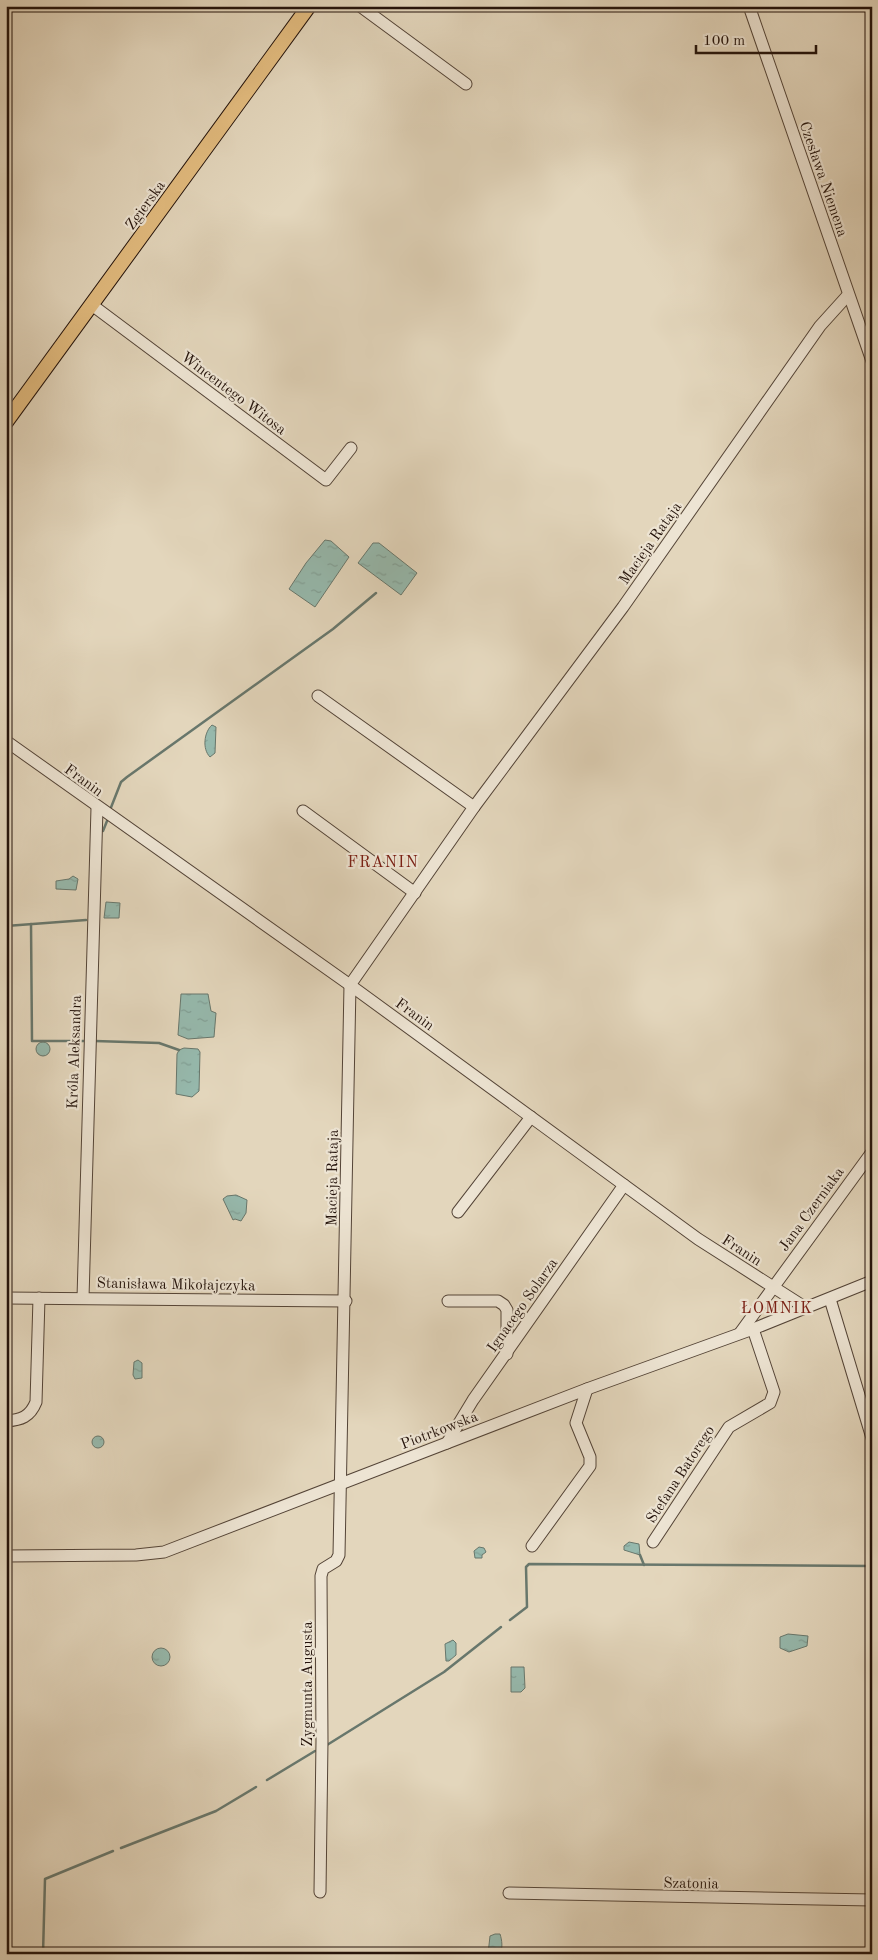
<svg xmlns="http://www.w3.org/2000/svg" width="878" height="1960" viewBox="0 0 878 1960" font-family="'Old Standard TT',serif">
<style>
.water{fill:url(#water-ripples);stroke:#68776c}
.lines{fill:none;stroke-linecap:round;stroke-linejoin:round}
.stream{stroke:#68776c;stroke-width:2.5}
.minor-casing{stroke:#544437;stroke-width:13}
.major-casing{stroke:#24130b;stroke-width:16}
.minor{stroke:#ede4d3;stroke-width:11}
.major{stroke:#e2bb7e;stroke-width:14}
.labels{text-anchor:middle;stroke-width:4.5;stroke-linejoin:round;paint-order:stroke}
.street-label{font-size:15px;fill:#24130b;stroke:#ede4d3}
.neighbourhood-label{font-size:16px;letter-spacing:1px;fill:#7a1f14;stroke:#ede4d3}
</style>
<defs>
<pattern id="water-ripples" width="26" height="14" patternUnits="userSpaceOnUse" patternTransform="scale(1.25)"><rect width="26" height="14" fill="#96b9ad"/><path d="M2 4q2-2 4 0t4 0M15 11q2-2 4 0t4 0" fill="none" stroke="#819e94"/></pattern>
</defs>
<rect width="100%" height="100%" fill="#e3d6bc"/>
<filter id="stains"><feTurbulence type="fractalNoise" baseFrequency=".004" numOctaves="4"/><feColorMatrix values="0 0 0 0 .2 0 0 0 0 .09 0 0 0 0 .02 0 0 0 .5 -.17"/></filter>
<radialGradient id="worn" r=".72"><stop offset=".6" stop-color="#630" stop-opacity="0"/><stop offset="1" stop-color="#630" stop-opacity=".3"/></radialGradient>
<g class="water">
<path d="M 325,540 L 331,541 L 349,557 L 315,607 L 289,589 L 306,563 Z"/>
<path d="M 373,543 L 379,543 L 417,573 L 401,595 L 358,563 Z"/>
<path d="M 212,725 L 216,727 L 215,753 L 210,757 C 202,749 204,732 212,725 Z"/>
<path d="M 73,876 L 78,879 L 76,890 L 56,889 L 56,881 L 69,879 Z"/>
<path d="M 106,902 L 120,903 L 119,918 L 104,918 Z"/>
<path d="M 181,994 L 208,994 L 211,1011 L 216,1013 L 214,1037 L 188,1039 L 178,1035 Z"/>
<circle cx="43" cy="1049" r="7"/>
<path d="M 184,1048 L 198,1049 L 200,1052 L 199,1091 L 192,1097 L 176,1094 L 177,1054 L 179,1050 Z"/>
<path d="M 236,1195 L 247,1200 L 246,1213 L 241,1221 L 235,1219 L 233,1220 L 223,1199 L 227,1196 Z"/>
<path d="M 138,1360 L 142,1363 L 142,1378 L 135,1379 L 133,1375 L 134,1362 Z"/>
<circle cx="98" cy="1442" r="6"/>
<path d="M 629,1542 L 639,1544 L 640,1555 L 624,1550 L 624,1546 Z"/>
<path d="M 479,1547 L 484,1548 L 486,1552 L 482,1555 L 482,1558 L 475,1558 L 474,1551 Z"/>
<path d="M 788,1634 L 808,1636 L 807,1646 L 789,1652 L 780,1648 L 780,1637 Z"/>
<path d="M 453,1640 L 456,1643 L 456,1655 L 449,1661 L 446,1661 L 445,1644 Z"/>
<circle cx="161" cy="1657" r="9"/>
<path d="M 511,1667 L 524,1667 L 525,1688 L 521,1692 L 511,1692 Z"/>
<path d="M 495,1934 L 500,1934 C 502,1940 503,1948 500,1954 L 488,1954 L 490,1936 Z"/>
</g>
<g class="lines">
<g class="stream">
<path d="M 110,810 L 121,782 L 127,777 L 333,629 L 376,593"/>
<path d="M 103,831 L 107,821"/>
<path d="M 31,924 L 32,1041 L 85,1041"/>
<path d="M 6,926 L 86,920"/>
<path d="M 95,1041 L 159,1043 L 179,1050"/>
<path d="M 640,1555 L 644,1565"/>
<path d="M 510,1620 L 527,1607 L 526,1567 L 529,1564 L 872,1566"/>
<path d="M 327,1745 L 444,1672 L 501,1627"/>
<path d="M 267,1780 L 315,1751"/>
<path d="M 121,1848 L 216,1811 L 256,1787"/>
<path d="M 43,1954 L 45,1879 L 113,1851"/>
</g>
<g class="minor-casing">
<g id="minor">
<path d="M 360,6 L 466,84"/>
<path d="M 749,6 L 872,361"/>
<path d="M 92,305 L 326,480 L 351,448"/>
<path d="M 318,696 L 474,807"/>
<path d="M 6,741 L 350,985 L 698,1239 L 806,1308"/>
<path d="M 303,811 L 415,893"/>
<path d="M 458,1212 L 531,1117"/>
<path d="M 6,1298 L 346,1301"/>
<path d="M 83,1298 L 97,808"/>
<path d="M 830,1299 L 872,1438"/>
<path d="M 448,1301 L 498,1301 L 504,1305 L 507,1310 L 507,1354"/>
<path d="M 740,1333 L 872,1152"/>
<path d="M 6,1421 C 21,1420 30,1417 36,1402 L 39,1298"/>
<path d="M 447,1443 L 473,1400 L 624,1185"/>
<path d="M 653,1542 L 729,1427 L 770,1403 L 774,1392 L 753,1329"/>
<path d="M 532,1546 L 590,1466 L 590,1457 L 576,1423 L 587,1389"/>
<path d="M 6,1556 L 136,1555 L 164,1552 L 587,1389 L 753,1329 L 872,1281"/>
<path d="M 320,1892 L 322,1741 L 321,1576 L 323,1569 L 336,1561 L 339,1555 L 350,985 L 474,807 L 623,607 L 820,326 L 848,295"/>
<path d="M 509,1893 L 872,1900"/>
</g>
</g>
<g class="major-casing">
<path id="major" d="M 6,422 L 309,6"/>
</g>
<use href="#minor" class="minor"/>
<use href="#major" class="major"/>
</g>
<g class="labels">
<g class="street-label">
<text transform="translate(824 179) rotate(71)" y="5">Czesława Niemena</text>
<text transform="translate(145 205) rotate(-54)" y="5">Zgierska</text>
<text transform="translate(234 393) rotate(37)" y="5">Wincentego Witosa</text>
<text transform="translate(650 543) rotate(-55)" y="5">Macieja Rataja</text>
<text transform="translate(84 780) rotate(36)" y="5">Franin</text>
<text transform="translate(415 1014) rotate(36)" y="5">Franin</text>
<text transform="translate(74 1052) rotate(-88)" y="5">Króla Aleksandra</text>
<text transform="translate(332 1178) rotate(-89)" y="5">Macieja Rataja</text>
<text transform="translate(811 1209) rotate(-54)" y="5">Jana Czerniaka</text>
<text transform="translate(742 1250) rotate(33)" y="5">Franin</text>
<text transform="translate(176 1284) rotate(1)" y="5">Stanisława Mikołajczyka</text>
<text transform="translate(522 1305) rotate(-55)" y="5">Ignacego Solarza</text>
<text transform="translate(439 1430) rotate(-21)" y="5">Piotrkowska</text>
<text transform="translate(680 1474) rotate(-57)" y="5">Stefana Batorego</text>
<text transform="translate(307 1684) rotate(-90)" y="5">Zygmunta Augusta</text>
<text transform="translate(691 1883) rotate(1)" y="5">Szatonia</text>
</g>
<g class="neighbourhood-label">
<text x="383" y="867">FRANIN</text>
<text x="777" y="1313">ŁOMNIK</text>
</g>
</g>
<rect width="878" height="1960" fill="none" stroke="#e3d6bc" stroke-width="25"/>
<rect x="8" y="8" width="863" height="1945" fill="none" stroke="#24130b" stroke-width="2.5"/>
<rect x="12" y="12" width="853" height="1935" fill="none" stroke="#24130b"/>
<path d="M696 45v8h120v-8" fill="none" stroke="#24130b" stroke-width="2.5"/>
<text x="703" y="45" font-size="15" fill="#24130b" stroke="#ede4d3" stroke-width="4" paint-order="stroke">100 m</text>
<rect width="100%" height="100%" filter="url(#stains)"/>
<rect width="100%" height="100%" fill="url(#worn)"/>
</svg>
